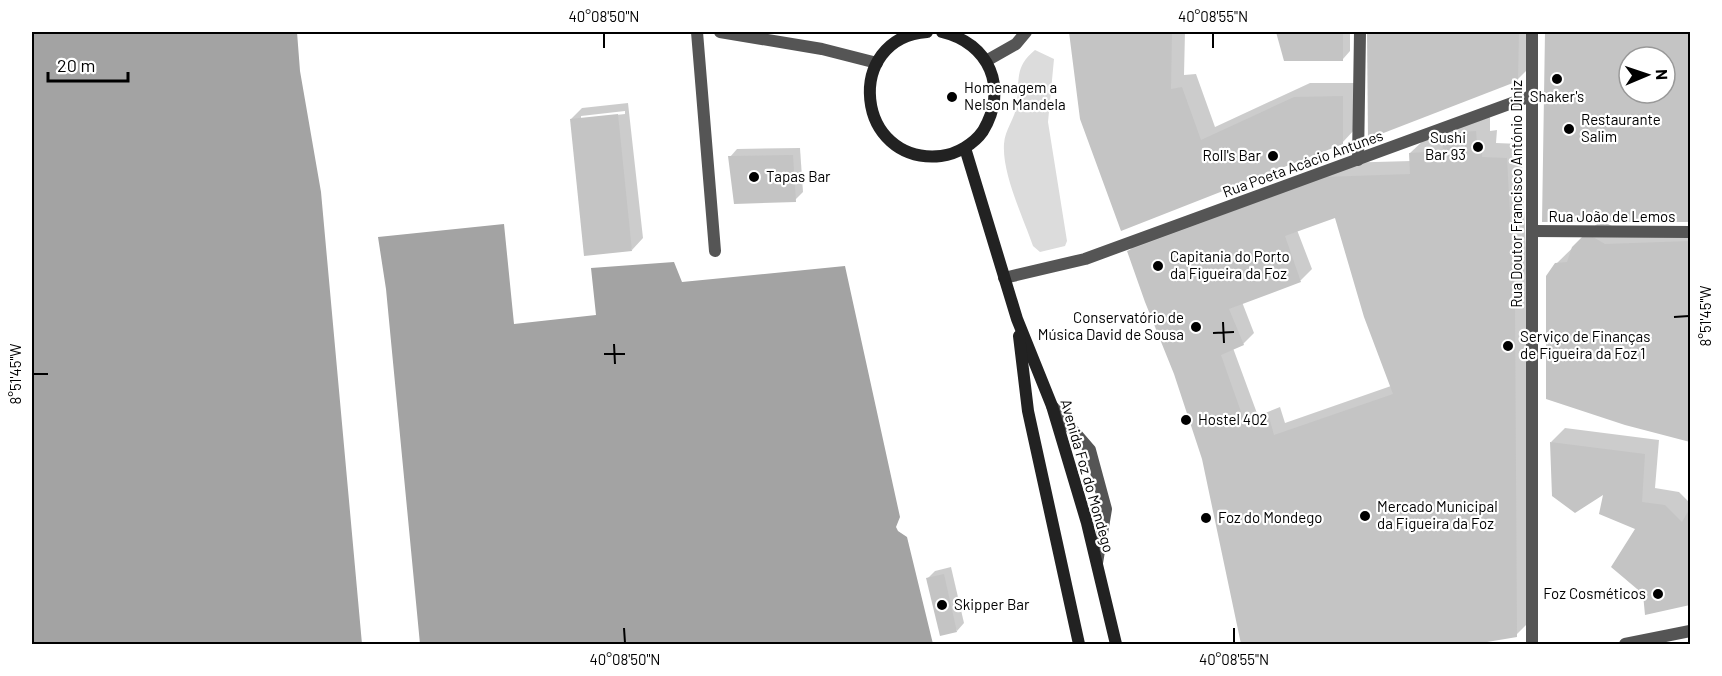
<svg xmlns="http://www.w3.org/2000/svg" width="1722" height="676" viewBox="0 0 1722 676" font-family="Barlow,sans-serif">
<style>
.green{fill:#dcdcdc}
.water{fill:#a3a3a3}
.shadow{fill:#0003;fill-rule:evenodd}
.building{fill:#c4c4c4;fill-rule:evenodd}
.lines{fill:none;stroke-linecap:round;stroke-linejoin:round}
.service{stroke:#555;stroke-width:12}
.pedestrian{stroke:#555;stroke-width:12}
.minor{stroke:#555;stroke-width:12}
.secondary{stroke:#222;stroke-width:12}
.ticks{fill:none;stroke:#000;stroke-width:2}
.poi-dot{fill:#000;stroke:#fff;stroke-width:2}
.labels{text-anchor:middle;stroke-width:4.5;stroke-linejoin:round;paint-order:stroke}
.poi-label{font-size:15px;fill:#000;stroke:#fff;text-anchor:start}
.street-label{font-size:15px;fill:#000;stroke:#fff}
.neatline{fill:none;stroke:#000;stroke-width:2}
.ticks-label{font-size:15px;text-anchor:middle;fill:#000}
</style>
<rect width="100%" height="100%" fill="#fff"/>
<path class="green" d="M 1035,50 L 1054,59 L 1048,122 L 1067,241 L 1065,246 L 1040,252 L 1033,246 C 1023,217 1002,174 1004,144 C 1005,129 1015,119 1017,104 C 1020,80 1014,67 1035,50 Z"/>
<g class="water">
<path d="M 32,32 L 297,32 L 300,71 L 321,192 L 362,644 L 32,644 Z"/>
<path d="M 504,224 L 514,324 L 596,315 L 591,268 L 674,262 L 682,282 L 845,266 L 900,517 L 896,527 L 898,531 L 907,537 L 933,644 L 420,644 L 386,289 L 378,237 Z"/>
</g>
<g class="shadow">
<path d="M 1071,32 L 1185,32 L 1184,75 L 1196,74 L 1215,127 L 1310,83 L 1356,83 L 1356,128 L 1342,143 L 1122,229 L 1081,118 Z"/>
<path d="M 1277,32 L 1350,32 L 1350,51 L 1343,59 L 1285,59 Z"/>
<path d="M 1368,32 L 1532,32 L 1532,65 L 1517,80 L 1369,136 Z"/>
<path d="M 1546,32 L 1690,32 L 1690,220 L 1544,220 ZM 1629,57 L 1665,57 L 1665,93 L 1629,93 Z"/>
<path d="M 628,103 L 643,238 L 632,250 L 571,119 L 582,108 ZM 625,111 L 625,114 L 581,119 L 581,116 Z"/>
<path d="M 1490,117 L 1490,131 L 1497,130 L 1496,143 L 1521,144 L 1528,291 L 1530,621 L 1516,635 L 1467,644 L 1243,644 L 1204,459 L 1176,373 L 1129,251 L 1136,243 L 1339,163 L 1411,161 L 1410,153 L 1425,139 L 1444,138 L 1443,133 ZM 1336,215 L 1391,386 L 1285,423 L 1280,407 L 1258,416 L 1233,348 L 1243,344 L 1254,333 L 1242,302 L 1301,280 L 1312,269 L 1297,230 Z"/>
<path d="M 800,148 L 803,192 L 795,200 L 730,157 L 737,149 Z"/>
<path d="M 1597,224 L 1608,224 L 1620,230 L 1690,228 L 1690,440 L 1626,424 L 1556,264 Z"/>
<path d="M 1565,428 L 1659,440 L 1655,488 L 1679,492 L 1690,503 L 1690,603 L 1646,613 L 1637,528 L 1605,491 L 1551,442 Z"/>
<path d="M 951,567 L 964,623 L 957,631 L 927,579 L 935,571 Z"/>
</g>
<g class="building">
<path d="M 1069,32 L 1172,32 L 1171,89 L 1182,87 L 1201,140 L 1294,97 L 1343,96 L 1343,144 L 1121,231 L 1080,119 Z"/>
<path d="M 1276,32 L 1343,32 L 1343,61 L 1284,61 Z"/>
<path d="M 1367,32 L 1519,32 L 1518,81 L 1368,139 Z"/>
<path d="M 1545,32 L 1690,32 L 1690,222 L 1542,222 ZM 1629,57 L 1665,57 L 1665,93 L 1629,93 Z"/>
<path d="M 618,114 L 632,251 L 584,256 L 570,119 Z"/>
<path d="M 1476,131 L 1477,144 L 1483,143 L 1482,157 L 1507,158 L 1515,306 L 1517,637 L 1475,644 L 1241,644 L 1202,459 L 1174,374 L 1145,302 L 1127,251 L 1323,177 L 1410,174 L 1409,153 L 1443,151 L 1442,133 ZM 1335,218 L 1364,317 L 1393,394 L 1274,435 L 1269,417 L 1246,426 L 1221,355 L 1244,345 L 1229,309 L 1301,282 L 1285,236 Z"/>
<path d="M 793,155 L 796,202 L 734,204 L 728,156 Z"/>
<path d="M 1582,237 L 1593,237 L 1605,244 L 1690,241 L 1690,442 L 1625,425 L 1546,399 L 1546,276 L 1555,263 L 1567,262 L 1572,247 Z"/>
<path d="M 1550,442 L 1645,454 L 1642,502 L 1665,505 L 1682,522 L 1690,508 L 1690,605 L 1645,615 L 1643,594 L 1611,567 L 1635,529 L 1599,514 L 1603,495 L 1575,513 L 1552,496 Z"/>
<path d="M 944,574 L 957,632 L 940,636 L 926,578 Z"/>
</g>
<g class="lines">
<g class="service">
<path d="M 697,32 L 715,251"/>
<path d="M 1052,406 L 1090,450 L 1106,509 L 1097,563"/>
</g>
<path class="pedestrian" d="M 1533,231 L 1690,232"/>
<g class="minor">
<path d="M 720,32 L 822,49 L 877,63"/>
<path d="M 986,61 L 1016,44 L 1026,32"/>
<path d="M 1358,160 L 1360,32"/>
<path d="M 1004,278 L 1085,259 L 1531,96"/>
<path d="M 1532,644 L 1532,32"/>
<path d="M 1625,644 L 1690,631"/>
</g>
<g class="secondary">
<path d="M 927,32 C 843,38 855,165 941,156 C 957,154 974,144 983,131 C 1009,88 989,43 942,32"/>
<path d="M 965,148 L 1017,319 L 1052,406 L 1087,523 L 1116,644"/>
<path d="M 1019,336 L 1028,411 L 1079,644"/>
</g>
</g>
<path class="ticks" d="M 604,33 L 604,48M 1213,33 L 1213,48M 1674,317 L 1689,316M 1223,322 L 1224,343M 1213,333 L 1234,332M 614,344 L 615,364M 604,354 L 625,354M 33,374 L 48,374M 624,628 L 625,643M 1234,628 L 1234,643"/>
<g class="poi-dot">
<circle cx="1557" cy="79" r="6"/>
<circle cx="952" cy="97" r="6"/>
<circle cx="1569" cy="129" r="6"/>
<circle cx="1478" cy="147" r="6"/>
<circle cx="1273" cy="156" r="6"/>
<circle cx="754" cy="177" r="6"/>
<circle cx="1158" cy="266" r="6"/>
<circle cx="1196" cy="327" r="6"/>
<circle cx="1508" cy="346" r="6"/>
<circle cx="1186" cy="420" r="6"/>
<circle cx="1365" cy="516" r="6"/>
<circle cx="1206" cy="518" r="6"/>
<circle cx="1658" cy="594" r="6"/>
<circle cx="942" cy="605" r="6"/>
</g>
<g class="labels">
<g class="poi-label">
<text x="964" y="93">Homenagem a<tspan x="964" dy="17">Nelson Mandela</tspan></text>
<text x="1557" y="102" text-anchor="middle">Shaker's</text>
<text x="1581" y="125">Restaurante<tspan x="1581" dy="17">Salim</tspan></text>
<text x="1466" y="143" text-anchor="end">Sushi<tspan x="1466" dy="17">Bar 93</tspan></text>
<text x="1261" y="161" text-anchor="end">Roll's Bar</text>
<text x="766" y="182">Tapas Bar</text>
<text x="1170" y="262">Capitania do Porto<tspan x="1170" dy="17">da Figueira da Foz</tspan></text>
<text x="1184" y="323" text-anchor="end">Conservatório de<tspan x="1184" dy="17">Música David de Sousa</tspan></text>
<text x="1520" y="342">Serviço de Finanças<tspan x="1520" dy="17">de Figueira da Foz 1</tspan></text>
<text x="1198" y="425">Hostel 402</text>
<text x="1377" y="512">Mercado Municipal<tspan x="1377" dy="17">da Figueira da Foz</tspan></text>
<text x="1218" y="523">Foz do Mondego</text>
<text x="1646" y="599" text-anchor="end">Foz Cosméticos</text>
<text x="954" y="610">Skipper Bar</text>
</g>
<g class="street-label">
<text transform="translate(1303 164) rotate(-20)" y="5">Rua Poeta Acácio Antunes</text>
<text transform="translate(1517 194) rotate(-90)" y="5">Rua Doutor Francisco António Diniz</text>
<text x="1612" y="222">Rua João de Lemos</text>
<text transform="translate(1087 476) rotate(74)" y="5">Avenida Foz do Mondego</text>
</g>
</g>
<rect width="1722" height="676" fill="none" stroke="#ffffff" stroke-width="66"/>
<g transform="translate(1647 75) rotate(88)"><circle r="28" fill="#ffffff" stroke="#999999" stroke-width="1.5"/>
<path d="M0-4.5L10 22L0 15L-10 22Z" fill="#000000"/>
<text y="-9" font-size="16" font-weight="bold" text-anchor="middle" fill="#000000">N</text>
</g>
<path d="M48 72v9h80v-9" fill="none" stroke="#000000" stroke-width="3"/>
<text x="57" y="72" font-size="18" fill="#000000" stroke="#ffffff" stroke-width="4.5" paint-order="stroke">20 m</text>
<rect x="33" y="33" width="1656" height="610" class="neatline"/>
<g class="ticks-label">
<text x="604" y="22">40°08'50"N</text>
<text x="1213" y="22">40°08'55"N</text>
<text transform="translate(1706 316) rotate(-90)" y="5">8°51'45"W</text>
<text transform="translate(16 374) rotate(-90)" y="5">8°51'45"W</text>
<text x="625" y="665">40°08'50"N</text>
<text x="1234" y="665">40°08'55"N</text>
</g>
</svg>
